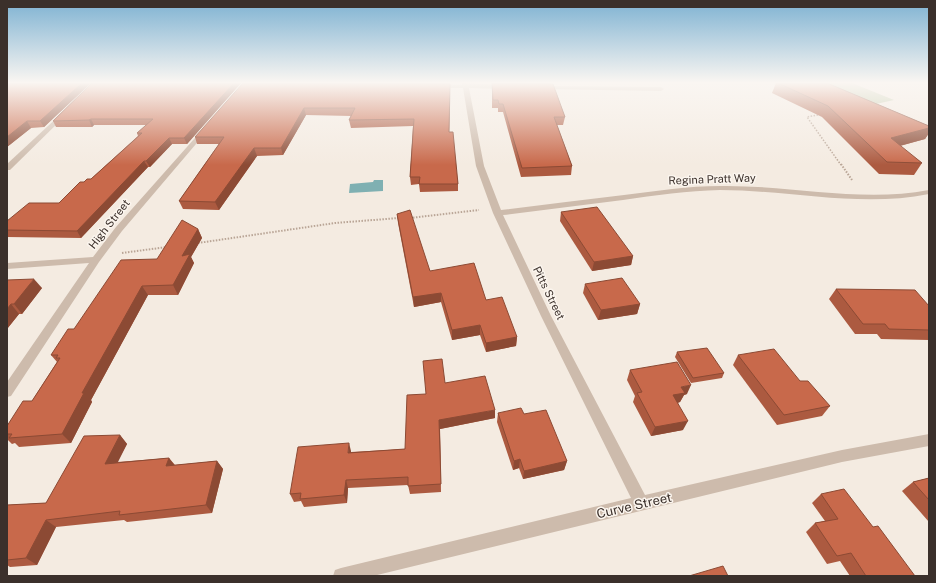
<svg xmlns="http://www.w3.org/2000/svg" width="936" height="583" viewBox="0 0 936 583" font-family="'Public Sans',sans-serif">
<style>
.green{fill:#b8c4a0}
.water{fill:#7fb0b2}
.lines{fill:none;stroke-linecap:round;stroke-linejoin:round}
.path-far1{stroke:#b9a596;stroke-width:1.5;stroke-dasharray:1.5 1.5;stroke-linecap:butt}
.path{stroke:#b9a596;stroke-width:2;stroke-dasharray:1.5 1.5;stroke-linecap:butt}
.minor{fill:#cdbbac;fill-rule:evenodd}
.wall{fill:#ac5a40}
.shaded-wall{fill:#8c4a34}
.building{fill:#c8694b;stroke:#8c4a34}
.labels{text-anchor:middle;stroke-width:3;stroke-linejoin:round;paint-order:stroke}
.street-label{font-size:11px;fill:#3b302b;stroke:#fbf5ee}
.near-street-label{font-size:13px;fill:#3b302b;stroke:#fbf5ee}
</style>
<rect width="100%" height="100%" fill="#f4ebe1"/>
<path class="green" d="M 808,83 L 852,83 L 894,100 L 862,107 Z"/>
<path class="water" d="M 374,180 L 383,180 L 383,191 L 349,193 L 350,184 L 373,182 Z"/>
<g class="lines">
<path class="path-far1" d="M 818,115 L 807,117 L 841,165"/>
<g class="path">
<path d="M 841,164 L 852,180"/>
<path d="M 410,218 L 479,210"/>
<path d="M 198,243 L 335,223 L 399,218"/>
<path d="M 122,253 L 167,247"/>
</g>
<g class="minor">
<path d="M 462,83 L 504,85 L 507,87 L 504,89 L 469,88 L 484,166 L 501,210 C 542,205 583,200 624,195 C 656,191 688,186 721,186 C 790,185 861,203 929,190 L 929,194 C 860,208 790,190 720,190 C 688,191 655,195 623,200 C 583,205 543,210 503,215 L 551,316 L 645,495 L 842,450 L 929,434 L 929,446 L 842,462 L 373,576 L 333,576 L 335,570 L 341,568 L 631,498 L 541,316 L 493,213 L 476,166 L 463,88 L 438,88 L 435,86 L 438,84 L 462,85 Z"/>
<path d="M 538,86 L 661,87 L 664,89 L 661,91 L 540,89 L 537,87 Z"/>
<path d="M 62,113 L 67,114 L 10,170 L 7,170 L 7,164 Z"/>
<path d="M 202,130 L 207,131 L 122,231 L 99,262 L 11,396 L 7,397 L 7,382 L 89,263 L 7,269 L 7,263 L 93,257 L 116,227 Z"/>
</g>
</g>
<g class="wall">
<path d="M 7,83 L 91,83 L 44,127 L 31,128 L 7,147 Z"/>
<path d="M 92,83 L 241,83 L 187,144 L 172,144 L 150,167 L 148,167 L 81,238 L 7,237 L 7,221 L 59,203 L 84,182 L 91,179 L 138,136 L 137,133 L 146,125 L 94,125 L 92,127 L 56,127 L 53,121 Z"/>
<path d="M 380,83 L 450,83 L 449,132 L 458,184 L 458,191 L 420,192 L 419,184 L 411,185 L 410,177 L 413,126 L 351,128 L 349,120 L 352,116 L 306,115 L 283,155 L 257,156 L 219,210 L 183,209 L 179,201 L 219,144 L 197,144 L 195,137 Z"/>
<path d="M 492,83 L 550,83 L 565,117 L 563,125 L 557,125 L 572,166 L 571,175 L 521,177 L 503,112 L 498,112 L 498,108 L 492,108 Z"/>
<path d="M 776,83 L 827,83 L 929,126 L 929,133 L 925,139 L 900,146 L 922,163 L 914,175 L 879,174 L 822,117 L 772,93 Z"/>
<path d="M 561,212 L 633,256 L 631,265 L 592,271 L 560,221 Z"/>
<path d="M 397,214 L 430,271 L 486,300 L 517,337 L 516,346 L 486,352 L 480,335 L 452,340 L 441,302 L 414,307 L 398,223 Z"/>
<path d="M 198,229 L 202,238 L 191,257 L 194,263 L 178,295 L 148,295 L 91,400 L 92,402 L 71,443 L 19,447 L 15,443 L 12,444 L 7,439 L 7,426 L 32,401 L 57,362 L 51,355 L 74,329 L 157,259 Z"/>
<path d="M 7,280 L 42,288 L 22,314 L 19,314 L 7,329 Z"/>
<path d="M 585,284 L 640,304 L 637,314 L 598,320 L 583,293 Z"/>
<path d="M 836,289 L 929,306 L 929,340 L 881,339 L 877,334 L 855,334 L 829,299 Z"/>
<path d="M 677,352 L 724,373 L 722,378 L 691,383 L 675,357 Z"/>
<path d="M 738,355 L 800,381 L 830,406 L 822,416 L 777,425 L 733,365 Z"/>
<path d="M 630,370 L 687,394 L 684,395 L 680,402 L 678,403 L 683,430 L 651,436 L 633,402 L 635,396 L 627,380 Z"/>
<path d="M 445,383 L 495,418 L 440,429 L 441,492 L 410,494 L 408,485 L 348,488 L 347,503 L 304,507 L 301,501 L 294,502 L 290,494 L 351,451 L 351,452 L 405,449 L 426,394 Z"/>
<path d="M 498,413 L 524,414 L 567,461 L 564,470 L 523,479 L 519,468 L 513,470 L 497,422 Z"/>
<path d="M 120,435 L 127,444 L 117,462 L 169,458 L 175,465 L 217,461 L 223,469 L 212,513 L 127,522 L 124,520 L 56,527 L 37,565 L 10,567 L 7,565 L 7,505 L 46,503 Z"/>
<path d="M 929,478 L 929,522 L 902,491 L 913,482 Z"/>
<path d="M 821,494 L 873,527 L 915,576 L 850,576 L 840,561 L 827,564 L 806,532 L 815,523 L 825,521 L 812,503 Z"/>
</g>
<g class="shaded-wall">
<path d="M 82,83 L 91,83 L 44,127 L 40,121 Z"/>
<path d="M 234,83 L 241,83 L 187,144 L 184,138 Z"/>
<path d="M 304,108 L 306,115 L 283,155 L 281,148 Z"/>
<path d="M 91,119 L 94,125 L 92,127 L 89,120 Z"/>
<path d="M 27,121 L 31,128 L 7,147 L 7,137 Z"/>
<path d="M 929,128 L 929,133 L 925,139 L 884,150 L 891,138 Z"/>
<path d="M 169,138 L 172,144 L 150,167 L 146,161 Z"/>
<path d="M 254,148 L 257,156 L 219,210 L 215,202 Z"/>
<path d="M 144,161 L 148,167 L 81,238 L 77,231 Z"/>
<path d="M 198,229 L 202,238 L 191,257 L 194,263 L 178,295 L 173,285 L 182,256 Z"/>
<path d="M 633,256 L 631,265 L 592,271 L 594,262 Z"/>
<path d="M 34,279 L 42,288 L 22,314 L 14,304 Z"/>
<path d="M 142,286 L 148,295 L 91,400 L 92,402 L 71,443 L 62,434 L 82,393 Z"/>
<path d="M 441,293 L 441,302 L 414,307 L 413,297 Z"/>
<path d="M 11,304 L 19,314 L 7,329 L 7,309 Z"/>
<path d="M 640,304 L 637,314 L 598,320 L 601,310 Z"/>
<path d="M 480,325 L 480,335 L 452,340 L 452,330 Z"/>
<path d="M 517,337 L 516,346 L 486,352 L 486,343 Z"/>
<path d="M 691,385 L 687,394 L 684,395 L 680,402 L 668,404 L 673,395 L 681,387 Z"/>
<path d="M 495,410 L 495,418 L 440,429 L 441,492 L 439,420 Z"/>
<path d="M 688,421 L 683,430 L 651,436 L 655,427 Z"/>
<path d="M 120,435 L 127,444 L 113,472 L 105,464 Z"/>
<path d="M 349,443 L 351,451 L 351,461 L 348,453 Z"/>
<path d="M 169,458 L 175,466 L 166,466 Z"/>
<path d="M 520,459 L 519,468 L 513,470 L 514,461 Z"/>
<path d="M 217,461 L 223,469 L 212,513 L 206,505 Z"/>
<path d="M 567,461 L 564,470 L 523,479 L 524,471 Z"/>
<path d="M 346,480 L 348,488 L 347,503 L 344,495 Z"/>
<path d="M 46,520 L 56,527 L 37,565 L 26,558 Z"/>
</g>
<g class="building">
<path d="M 7,83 L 82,83 L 40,121 L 27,121 L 7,137 Z"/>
<path d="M 92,83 L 234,83 L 184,138 L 169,138 L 146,161 L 144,161 L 77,231 L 7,230 L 7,221 L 29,203 L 59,203 L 80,182 L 84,182 L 87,179 L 91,179 L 142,133 L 137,133 L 153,119 L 91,119 L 89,120 L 53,121 Z"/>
<path d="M 243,83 L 450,84 L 449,132 L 453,132 L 458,184 L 419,184 L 420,177 L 410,177 L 414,119 L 349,120 L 355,108 L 304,108 L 281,148 L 254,148 L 215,202 L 179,201 L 224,137 L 195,137 Z"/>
<path d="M 492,83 L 553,84 L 565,117 L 554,117 L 572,166 L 522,168 L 503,104 L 499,104 L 498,100 L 493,100 Z"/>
<path d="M 778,83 L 827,83 L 929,126 L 929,128 L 891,138 L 922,163 L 887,162 L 828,106 Z"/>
<path d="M 597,207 L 633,256 L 594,262 L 561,212 Z"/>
<path d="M 410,210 L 430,271 L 474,263 L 486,300 L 502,297 L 517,337 L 486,343 L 480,325 L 452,330 L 441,293 L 413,297 L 397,214 Z"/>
<path d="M 182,220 L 198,229 L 182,256 L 190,254 L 173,285 L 142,286 L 82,393 L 84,393 L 62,434 L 9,438 L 12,434 L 7,434 L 7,426 L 23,401 L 32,401 L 60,358 L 56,358 L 58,355 L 51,355 L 68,329 L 74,329 L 121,260 L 157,259 Z"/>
<path d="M 622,278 L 640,304 L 601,310 L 585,284 Z"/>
<path d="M 34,279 L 14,304 L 11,304 L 7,309 L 7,280 Z"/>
<path d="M 836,289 L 915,290 L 929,306 L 929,330 L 889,329 L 885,324 L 863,324 Z"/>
<path d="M 707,348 L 724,373 L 693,378 L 677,352 Z"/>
<path d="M 774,349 L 800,381 L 808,381 L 830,406 L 784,415 L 738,355 Z"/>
<path d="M 442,359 L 445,383 L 485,376 L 495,410 L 439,420 L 441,484 L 408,486 L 408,477 L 346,480 L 344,495 L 300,499 L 301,493 L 290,494 L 298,447 L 349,443 L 348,453 L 405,449 L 407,395 L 426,394 L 423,361 Z"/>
<path d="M 677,362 L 691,385 L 681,387 L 685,393 L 673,395 L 688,421 L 655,427 L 637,393 L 642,392 L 630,370 Z"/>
<path d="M 521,408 L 524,414 L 546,410 L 567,461 L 524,471 L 520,459 L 514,461 L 498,413 Z"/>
<path d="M 120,435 L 105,464 L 169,458 L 166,466 L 217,461 L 206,505 L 119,515 L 120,511 L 46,520 L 26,558 L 7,560 L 7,505 L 46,503 L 84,436 Z"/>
<path d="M 929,478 L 929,500 L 913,482 Z"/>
<path d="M 844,489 L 873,527 L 878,526 L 915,576 L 866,576 L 851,553 L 837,556 L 815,523 L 838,519 L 821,494 Z"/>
<path d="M 723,566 L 728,576 L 689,576 Z"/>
</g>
<linearGradient id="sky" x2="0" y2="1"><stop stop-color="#7eb2d2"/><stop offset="0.5" stop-color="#faf6f2"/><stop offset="1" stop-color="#faf6f2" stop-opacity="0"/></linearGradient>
<rect width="936" height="165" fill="url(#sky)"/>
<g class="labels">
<g class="street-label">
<text transform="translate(712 179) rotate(-2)" y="4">Regina Pratt Way</text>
<text transform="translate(109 224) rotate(-52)" y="4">High Street</text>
<text transform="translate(549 293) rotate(64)" y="4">Pitts Street</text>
</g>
<g class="near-street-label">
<text transform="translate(634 505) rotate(-13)" y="5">Curve Street</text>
</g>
</g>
<rect width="936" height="583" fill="none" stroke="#3b302b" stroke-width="16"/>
</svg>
